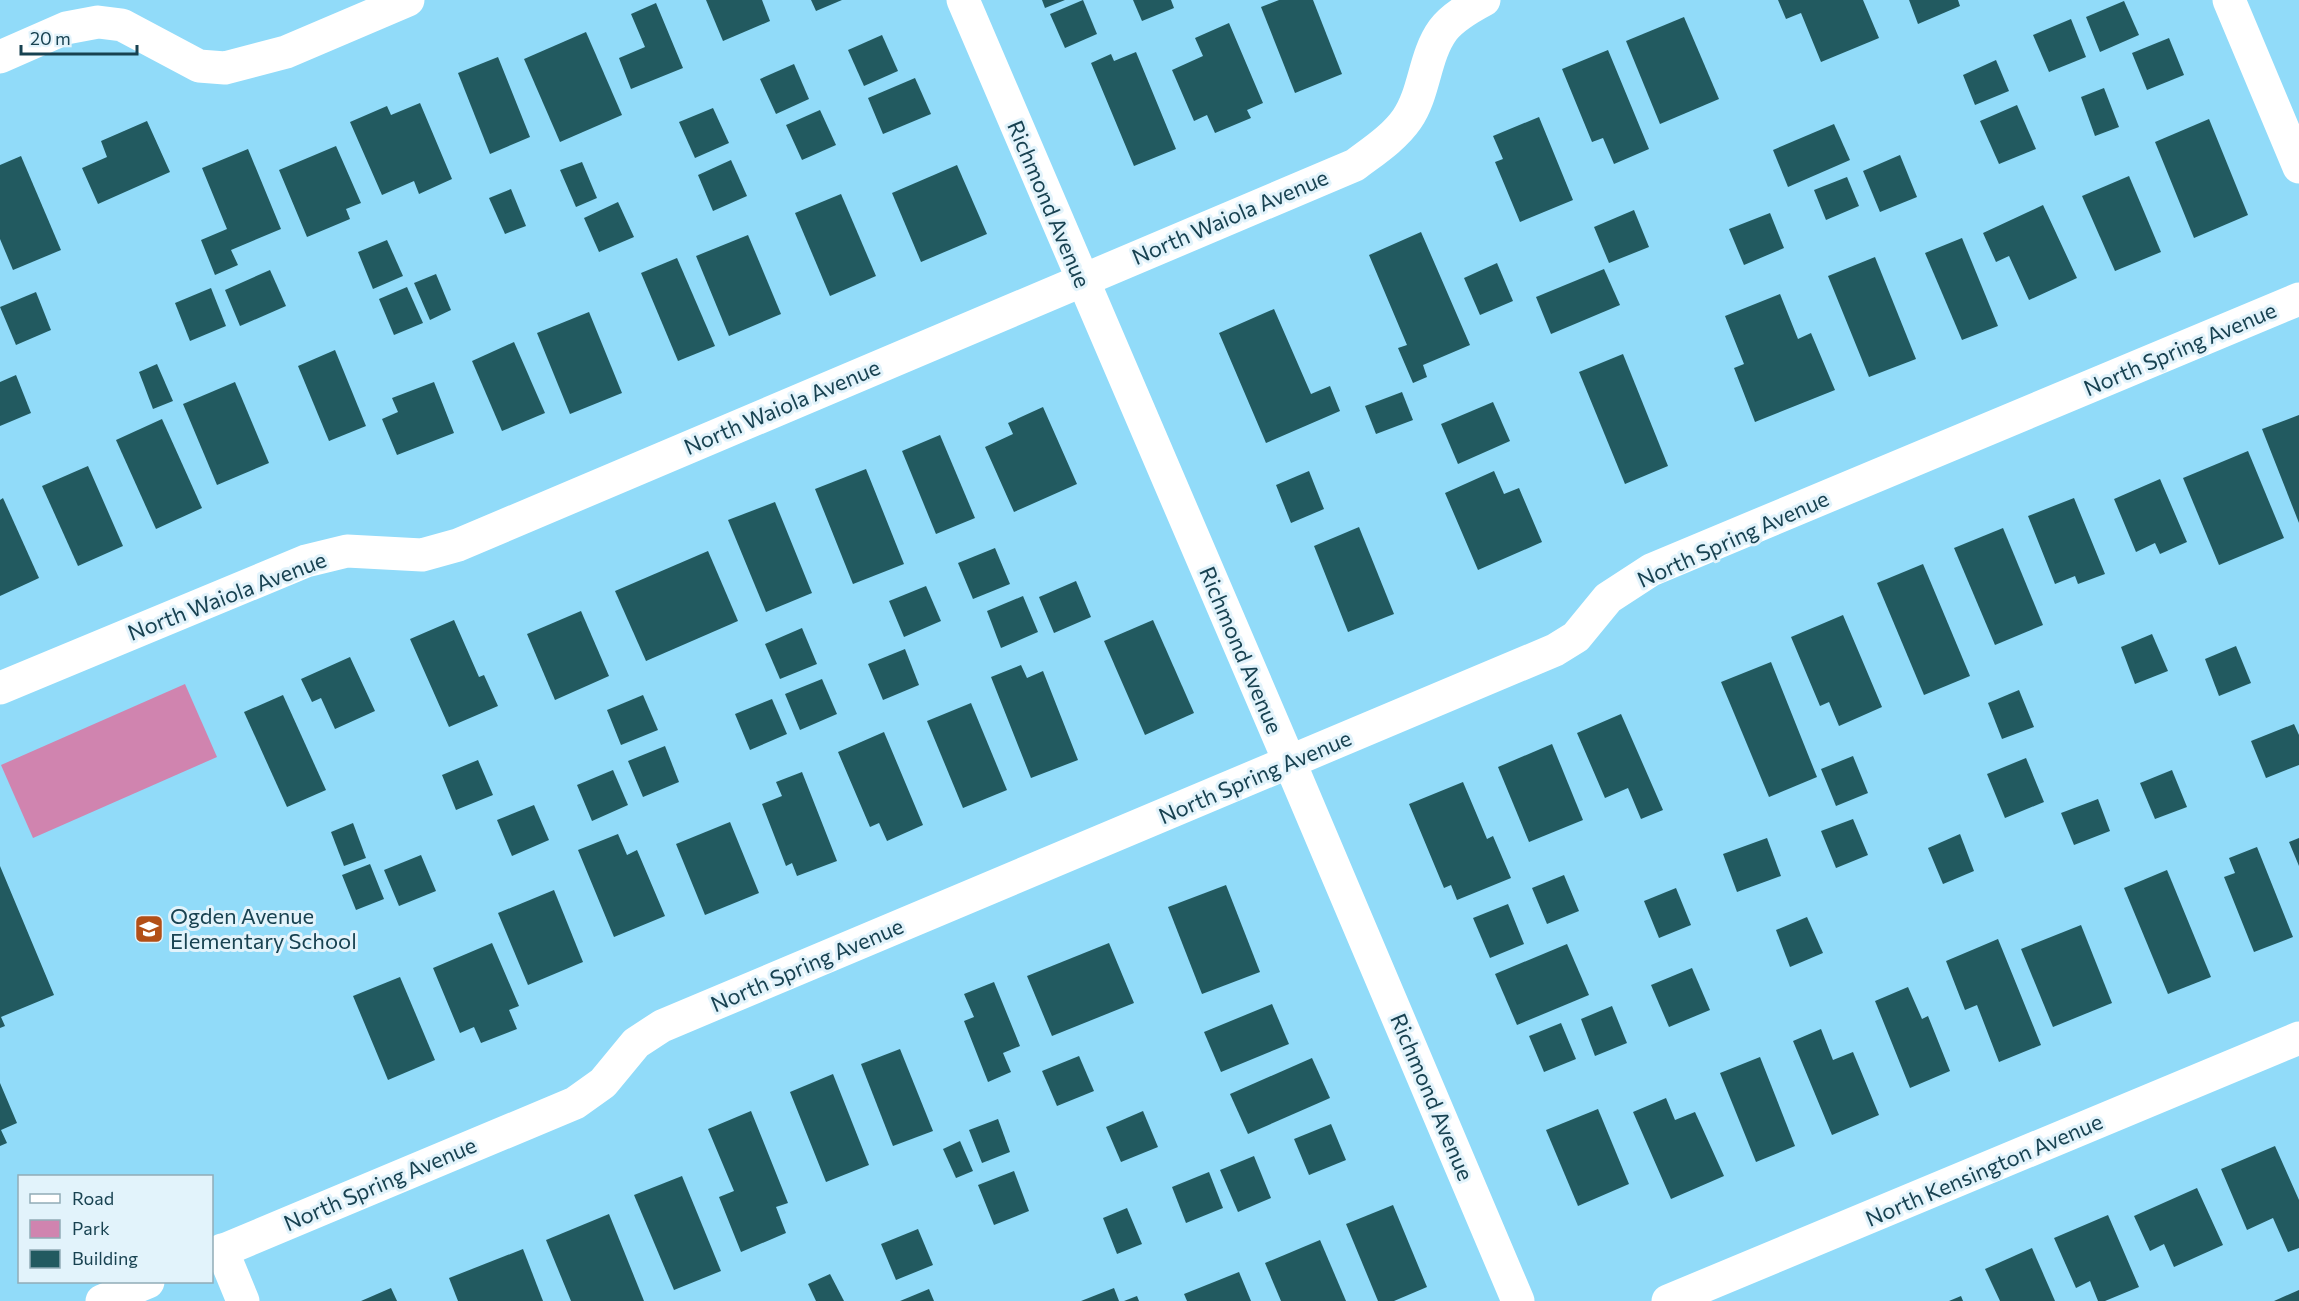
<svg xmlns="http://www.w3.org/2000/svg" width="2299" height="1301" viewBox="0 0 2299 1301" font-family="Commissioner,sans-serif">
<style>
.green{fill:#d084af}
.building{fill:#225a60}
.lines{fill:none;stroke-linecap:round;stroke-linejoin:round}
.minor{stroke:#fff;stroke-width:33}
.labels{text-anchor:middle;stroke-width:6;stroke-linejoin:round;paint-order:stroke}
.street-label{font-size:22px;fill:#184251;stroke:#e2f3fb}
.poi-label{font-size:22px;fill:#184251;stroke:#e2f3fb;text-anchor:start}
</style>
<rect width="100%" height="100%" fill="#91dbf9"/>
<path class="green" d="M 185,684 L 217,757 L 33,838 L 1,765 Z"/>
<g class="building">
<path d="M 706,0 L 762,0 L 770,21 L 723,41 Z"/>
<path d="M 811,0 L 842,0 L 816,11 Z"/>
<path d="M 1042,0 L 1065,0 L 1045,8 Z"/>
<path d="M 1083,0 L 1097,34 L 1065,48 L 1050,14 Z"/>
<path d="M 1133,0 L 1171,0 L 1174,8 L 1142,21 Z"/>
<path d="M 1279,0 L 1313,0 L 1342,74 L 1295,93 L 1261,7 Z"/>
<path d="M 1778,0 L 1863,0 L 1879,38 L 1821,62 L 1801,13 L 1786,19 Z"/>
<path d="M 1909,0 L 1958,0 L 1960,6 L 1918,24 Z"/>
<path d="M 2124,1 L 2139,35 L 2100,52 L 2086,17 Z"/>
<path d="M 656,3 L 683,68 L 631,89 L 619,58 L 645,47 L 631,14 Z"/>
<path d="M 1684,17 L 1719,99 L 1660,124 L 1626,41 Z"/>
<path d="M 2071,19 L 2086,57 L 2049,72 L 2033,35 Z"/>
<path d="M 1229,23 L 1263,103 L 1247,110 L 1251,118 L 1215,133 L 1207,115 L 1194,121 L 1172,70 L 1203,56 L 1195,38 Z"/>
<path d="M 586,32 L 622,115 L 560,142 L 524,59 Z"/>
<path d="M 882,35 L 898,71 L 864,86 L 848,50 Z"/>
<path d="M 2169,38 L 2184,75 L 2147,90 L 2132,53 Z"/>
<path d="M 1608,50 L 1649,149 L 1614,164 L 1603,138 L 1592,142 L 1562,69 Z"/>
<path d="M 1136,52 L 1176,149 L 1134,166 L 1091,63 L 1111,54 L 1114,61 Z"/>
<path d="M 498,57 L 530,137 L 490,154 L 458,73 Z"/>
<path d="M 1996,60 L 2009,91 L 1975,105 L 1963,75 Z"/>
<path d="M 794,64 L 809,99 L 776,114 L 760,79 Z"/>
<path d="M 915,78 L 931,114 L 883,134 L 868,98 Z"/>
<path d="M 2104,88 L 2119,127 L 2095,136 L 2081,97 Z"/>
<path d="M 420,103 L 452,179 L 419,194 L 414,181 L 382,195 L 350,122 L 387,106 L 391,115 Z"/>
<path d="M 2017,105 L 2036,149 L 1999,164 L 1980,121 Z"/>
<path d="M 713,108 L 729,143 L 695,158 L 679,122 Z"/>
<path d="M 820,110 L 836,145 L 802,160 L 786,125 Z"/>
<path d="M 1539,117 L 1573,200 L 1520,222 L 1495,162 L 1503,159 L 1493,136 Z"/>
<path d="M 2209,119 L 2248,215 L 2194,238 L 2155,142 Z"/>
<path d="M 147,121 L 170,172 L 98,204 L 82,168 L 107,157 L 101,141 Z"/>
<path d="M 1834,124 L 1850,160 L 1788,187 L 1773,150 Z"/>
<path d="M 336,146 L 361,203 L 346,209 L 350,219 L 307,237 L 279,170 Z"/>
<path d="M 248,149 L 281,229 L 231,250 L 238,265 L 215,275 L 201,240 L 227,229 L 202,168 Z"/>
<path d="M 1900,155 L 1917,197 L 1880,212 L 1863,171 Z"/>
<path d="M 21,156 L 61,250 L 13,270 L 0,239 L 0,165 Z"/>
<path d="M 731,160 L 747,196 L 713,211 L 698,175 Z"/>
<path d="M 582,162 L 597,198 L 576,207 L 560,170 Z"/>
<path d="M 957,165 L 987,234 L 921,262 L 892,193 Z"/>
<path d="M 2129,176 L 2161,252 L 2115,271 L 2082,196 Z"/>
<path d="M 1847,177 L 1859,206 L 1826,220 L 1814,190 Z"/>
<path d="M 511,189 L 526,226 L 505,234 L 489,198 Z"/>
<path d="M 841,194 L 876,276 L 830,296 L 795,213 Z"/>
<path d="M 618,202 L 634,237 L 599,252 L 584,218 Z"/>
<path d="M 2043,205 L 2077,278 L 2029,300 L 2009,256 L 1996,262 L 1983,233 Z"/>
<path d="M 1634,210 L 1649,247 L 1609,263 L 1594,227 Z"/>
<path d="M 1770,213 L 1784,248 L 1744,265 L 1729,229 Z"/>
<path d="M 1421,232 L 1470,345 L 1423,365 L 1427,377 L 1413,383 L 1398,348 L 1407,345 L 1369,255 Z"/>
<path d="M 748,235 L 781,314 L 729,336 L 696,256 Z"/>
<path d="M 1962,238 L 1998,326 L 1962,340 L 1925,253 Z"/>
<path d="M 387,240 L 403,276 L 373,289 L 358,252 Z"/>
<path d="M 1875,257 L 1916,359 L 1869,377 L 1828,276 Z"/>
<path d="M 677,258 L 715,346 L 678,361 L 641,273 Z"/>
<path d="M 1497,263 L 1513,301 L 1480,315 L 1464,278 Z"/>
<path d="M 1604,269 L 1620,305 L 1551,334 L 1536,297 Z"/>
<path d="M 270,270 L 286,306 L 240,326 L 225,290 Z"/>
<path d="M 436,274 L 451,310 L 430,320 L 414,283 Z"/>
<path d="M 407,287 L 423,323 L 394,335 L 379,299 Z"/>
<path d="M 211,288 L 226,326 L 190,341 L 175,303 Z"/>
<path d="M 36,292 L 51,330 L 16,345 L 0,307 Z"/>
<path d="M 1780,294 L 1798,339 L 1811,333 L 1835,390 L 1755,422 L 1734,368 L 1744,364 L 1725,316 Z"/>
<path d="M 1274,309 L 1311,394 L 1330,386 L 1340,411 L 1266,443 L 1219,333 Z"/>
<path d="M 589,312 L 622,393 L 570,414 L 537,333 Z"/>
<path d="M 514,342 L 545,413 L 502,431 L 472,361 Z"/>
<path d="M 335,350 L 366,426 L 329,441 L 298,366 Z"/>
<path d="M 1623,354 L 1668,466 L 1625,484 L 1579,372 Z"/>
<path d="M 157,364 L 173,401 L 153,409 L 139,372 Z"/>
<path d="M 16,375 L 31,413 L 0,426 L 0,382 Z"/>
<path d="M 235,382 L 269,463 L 217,485 L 183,404 Z"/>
<path d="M 434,382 L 454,433 L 397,455 L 382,419 L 398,412 L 392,398 Z"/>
<path d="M 1402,392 L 1413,420 L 1376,434 L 1365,406 Z"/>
<path d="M 1493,402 L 1510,441 L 1458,464 L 1441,424 Z"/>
<path d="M 1043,407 L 1077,484 L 1014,512 L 985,447 L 1013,434 L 1008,423 Z"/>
<path d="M 2299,415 L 2299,523 L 2262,429 Z"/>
<path d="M 162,419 L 202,508 L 156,529 L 116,440 Z"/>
<path d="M 940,435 L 975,518 L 936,534 L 902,451 Z"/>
<path d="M 2248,451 L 2284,538 L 2219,565 L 2183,478 Z"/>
<path d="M 88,466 L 123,546 L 78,566 L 42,486 Z"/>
<path d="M 866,469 L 904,564 L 853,584 L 815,489 Z"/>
<path d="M 1309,471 L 1324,509 L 1291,523 L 1276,485 Z"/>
<path d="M 1494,471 L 1504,494 L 1519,488 L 1542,542 L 1478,570 L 1445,493 Z"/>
<path d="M 2160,479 L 2187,542 L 2160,554 L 2155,543 L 2136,552 L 2114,499 Z"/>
<path d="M 3,498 L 39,578 L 0,596 L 0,500 Z"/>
<path d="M 2074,498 L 2105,574 L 2078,584 L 2075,576 L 2055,584 L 2028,516 Z"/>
<path d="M 775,502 L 812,593 L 766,612 L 728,520 Z"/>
<path d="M 1359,527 L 1394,614 L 1348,632 L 1314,546 Z"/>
<path d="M 2003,528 L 2043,625 L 1995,645 L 1954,548 Z"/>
<path d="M 995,548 L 1010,584 L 973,599 L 958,563 Z"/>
<path d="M 708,551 L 738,621 L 646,661 L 615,591 Z"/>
<path d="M 1923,564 L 1970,676 L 1924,695 L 1877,583 Z"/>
<path d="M 1076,581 L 1091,617 L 1054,633 L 1039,597 Z"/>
<path d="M 926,586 L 941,621 L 904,637 L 889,601 Z"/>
<path d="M 1023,596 L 1038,632 L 1001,648 L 987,611 Z"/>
<path d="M 581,611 L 609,676 L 555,700 L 527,634 Z"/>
<path d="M 1843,615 L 1882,707 L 1839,726 L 1829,702 L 1820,706 L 1791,637 Z"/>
<path d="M 454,620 L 479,677 L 484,675 L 498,706 L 449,727 L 410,639 Z"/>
<path d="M 1153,620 L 1194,713 L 1145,735 L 1104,641 Z"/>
<path d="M 802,628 L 817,664 L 780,679 L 765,644 Z"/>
<path d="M 2152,634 L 2168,671 L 2135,684 L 2121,647 Z"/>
<path d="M 2236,646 L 2251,683 L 2219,696 L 2205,659 Z"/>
<path d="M 905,649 L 919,685 L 883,700 L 868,664 Z"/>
<path d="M 350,657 L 375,711 L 335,729 L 321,698 L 312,702 L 301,679 Z"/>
<path d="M 1771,662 L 1817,777 L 1769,797 L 1721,682 Z"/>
<path d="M 1021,665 L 1027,678 L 1043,671 L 1078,760 L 1031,778 L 991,677 Z"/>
<path d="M 822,679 L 837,714 L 800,730 L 785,694 Z"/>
<path d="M 2019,690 L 2034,727 L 2002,739 L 1988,703 Z"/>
<path d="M 283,695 L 326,790 L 287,807 L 244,712 Z"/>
<path d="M 643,695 L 658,730 L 621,745 L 607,710 Z"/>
<path d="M 772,699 L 787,734 L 750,750 L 735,714 Z"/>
<path d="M 971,703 L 1007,790 L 963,808 L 927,721 Z"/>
<path d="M 1621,714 L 1663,810 L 1641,819 L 1628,788 L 1605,798 L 1577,733 Z"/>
<path d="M 2294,724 L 2299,735 L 2299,765 L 2266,778 L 2251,741 Z"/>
<path d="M 884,732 L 923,825 L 887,841 L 879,823 L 870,827 L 838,752 Z"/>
<path d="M 1552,744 L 1583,820 L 1529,842 L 1498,767 Z"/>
<path d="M 665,746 L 679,782 L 643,797 L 628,761 Z"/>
<path d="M 1853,756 L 1868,793 L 1836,806 L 1821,769 Z"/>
<path d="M 2026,758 L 2044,802 L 2005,818 L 1987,774 Z"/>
<path d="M 478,760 L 493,795 L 456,810 L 442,775 Z"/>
<path d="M 613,770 L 628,805 L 592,821 L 577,785 Z"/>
<path d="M 2172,770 L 2187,807 L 2155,819 L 2140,783 Z"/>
<path d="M 802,772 L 837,861 L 797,876 L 792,863 L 786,866 L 762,804 L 782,796 L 776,782 Z"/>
<path d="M 1463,782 L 1487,839 L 1493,836 L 1511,878 L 1457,900 L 1451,885 L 1444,888 L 1409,804 Z"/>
<path d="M 2098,799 L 2110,831 L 2074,845 L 2061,813 Z"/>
<path d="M 534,805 L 549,840 L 512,856 L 497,820 Z"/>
<path d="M 1853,819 L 1868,855 L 1836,868 L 1821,831 Z"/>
<path d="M 730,822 L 759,893 L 705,915 L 676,844 Z"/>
<path d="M 353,823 L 366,858 L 344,866 L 331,832 Z"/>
<path d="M 618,834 L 627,855 L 637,850 L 665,916 L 614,937 L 578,850 Z"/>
<path d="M 1960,834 L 1974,871 L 1943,884 L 1928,848 Z"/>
<path d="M 1767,838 L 1781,876 L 1737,892 L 1723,854 Z"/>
<path d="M 2299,838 L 2299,866 L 2289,842 Z"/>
<path d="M 2257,847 L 2293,937 L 2254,952 L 2224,877 L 2235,873 L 2229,858 Z"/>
<path d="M 421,855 L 436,891 L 399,906 L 384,870 Z"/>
<path d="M 370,864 L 384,899 L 356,910 L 342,875 Z"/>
<path d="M 0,866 L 54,995 L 1,1017 L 5,1026 L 0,1028 Z"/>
<path d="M 2167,870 L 2211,977 L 2168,994 L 2124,888 Z"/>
<path d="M 1564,875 L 1579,911 L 1547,924 L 1532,888 Z"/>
<path d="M 1226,885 L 1260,972 L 1202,994 L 1168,907 Z"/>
<path d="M 1676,888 L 1691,925 L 1659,938 L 1644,901 Z"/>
<path d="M 554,890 L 583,962 L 528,985 L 498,913 Z"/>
<path d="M 1508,904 L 1524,944 L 1490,958 L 1473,918 Z"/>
<path d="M 1807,917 L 1823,953 L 1790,967 L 1776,930 Z"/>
<path d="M 2081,925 L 2112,1003 L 2053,1027 L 2021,949 Z"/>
<path d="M 1998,939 L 2041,1045 L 1999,1062 L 1977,1005 L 1965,1010 L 1946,961 Z"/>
<path d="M 492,943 L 519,1006 L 509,1010 L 517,1029 L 481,1043 L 474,1027 L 460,1033 L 433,968 Z"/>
<path d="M 1109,943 L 1134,1003 L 1052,1036 L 1027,976 Z"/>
<path d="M 1567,944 L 1589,995 L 1517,1025 L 1495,974 Z"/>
<path d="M 1692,968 L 1710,1010 L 1669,1027 L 1651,985 Z"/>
<path d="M 400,977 L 435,1060 L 388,1080 L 353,996 Z"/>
<path d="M 994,982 L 1020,1046 L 1003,1053 L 1011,1072 L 988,1082 L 964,1021 L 974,1017 L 964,994 Z"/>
<path d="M 1908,987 L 1922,1019 L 1928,1016 L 1950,1071 L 1910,1088 L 1875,1001 Z"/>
<path d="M 1272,1004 L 1289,1044 L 1221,1072 L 1204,1032 Z"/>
<path d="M 1612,1006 L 1627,1043 L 1595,1056 L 1581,1019 Z"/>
<path d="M 1561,1023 L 1576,1059 L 1544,1072 L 1529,1036 Z"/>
<path d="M 1821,1029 L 1833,1060 L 1853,1052 L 1879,1115 L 1832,1135 L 1793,1041 Z"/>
<path d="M 900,1049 L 933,1131 L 893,1146 L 861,1064 Z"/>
<path d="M 1079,1056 L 1094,1091 L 1057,1106 L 1042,1071 Z"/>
<path d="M 1760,1057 L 1795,1146 L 1756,1162 L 1720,1073 Z"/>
<path d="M 1312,1058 L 1330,1098 L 1248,1134 L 1230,1094 Z"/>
<path d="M 833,1074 L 869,1165 L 826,1182 L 790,1092 Z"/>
<path d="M 0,1083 L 17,1123 L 1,1130 L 7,1143 L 0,1146 Z"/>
<path d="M 1666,1098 L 1675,1120 L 1695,1112 L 1724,1176 L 1671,1199 L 1633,1112 Z"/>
<path d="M 1598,1109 L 1629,1184 L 1578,1206 L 1546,1130 Z"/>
<path d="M 751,1111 L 788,1203 L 776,1207 L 786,1233 L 741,1252 L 719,1197 L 734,1191 L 708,1129 Z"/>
<path d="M 1143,1111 L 1158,1147 L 1121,1162 L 1106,1127 Z"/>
<path d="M 998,1119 L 1010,1152 L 982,1163 L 969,1130 Z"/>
<path d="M 1331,1124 L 1346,1160 L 1309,1175 L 1294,1139 Z"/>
<path d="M 960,1141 L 973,1171 L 956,1178 L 943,1149 Z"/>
<path d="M 2275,1146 L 2299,1200 L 2299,1248 L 2288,1252 L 2273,1218 L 2247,1230 L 2221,1169 Z"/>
<path d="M 1254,1156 L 1271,1198 L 1238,1212 L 1220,1170 Z"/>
<path d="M 1014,1171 L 1029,1211 L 994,1225 L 978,1185 Z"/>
<path d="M 1209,1172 L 1223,1208 L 1186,1223 L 1172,1187 Z"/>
<path d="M 682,1176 L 721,1271 L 674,1290 L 634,1195 Z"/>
<path d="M 2197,1188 L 2223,1245 L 2174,1267 L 2164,1244 L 2150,1251 L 2134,1216 Z"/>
<path d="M 1393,1205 L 1427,1287 L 1394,1301 L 1378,1301 L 1346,1224 Z"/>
<path d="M 1127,1208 L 1142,1244 L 1117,1254 L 1103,1218 Z"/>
<path d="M 609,1214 L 644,1301 L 571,1301 L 546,1240 Z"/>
<path d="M 2108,1215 L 2139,1287 L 2105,1301 L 2098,1301 L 2090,1281 L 2076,1288 L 2054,1238 Z"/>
<path d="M 918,1229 L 933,1265 L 896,1280 L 881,1244 Z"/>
<path d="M 1320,1240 L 1346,1301 L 1281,1301 L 1265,1263 Z"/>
<path d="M 2032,1248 L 2055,1301 L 2000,1301 L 1985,1269 Z"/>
<path d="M 523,1249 L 543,1301 L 458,1301 L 449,1278 Z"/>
<path d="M 1239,1272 L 1251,1301 L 1187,1301 L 1184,1294 Z"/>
<path d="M 830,1274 L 844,1301 L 816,1301 L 808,1284 Z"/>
<path d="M 391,1288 L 397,1301 L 361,1301 Z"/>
<path d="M 1114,1288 L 1119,1301 L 1081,1301 Z"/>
<path d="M 929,1289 L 934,1301 L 900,1301 Z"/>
<path d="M 2299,1290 L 2299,1301 L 2274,1301 Z"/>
<path d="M 1137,1296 L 1139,1301 L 1124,1301 Z"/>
<path d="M 1961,1296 L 1963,1301 L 1949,1301 Z"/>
</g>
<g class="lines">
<g class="minor">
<path d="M 963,0 L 1290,763 L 1518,1301"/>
<path d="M 2229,0 L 2299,167"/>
<path d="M 0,57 L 66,28 L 98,22 L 122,25 L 199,66 L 225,68 L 286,52 L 408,0"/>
<path d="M 0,688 L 306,561 L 347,551 L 422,555 L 458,545 L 1355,165 C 1372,152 1394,138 1407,119 C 1425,93 1424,56 1443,30 C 1453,17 1469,8 1484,0"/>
<path d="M 222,1250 L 243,1301"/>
<path d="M 212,1255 L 575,1103 L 603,1083 L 636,1043 L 662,1026 L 1555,650 L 1576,637 L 1608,598 L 1651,570 L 2299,299"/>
<path d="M 102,1301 L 148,1282"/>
<path d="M 1668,1301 L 2299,1038"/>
</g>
</g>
<defs>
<g id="school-square" transform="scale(1.5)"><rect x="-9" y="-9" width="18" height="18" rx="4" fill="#b24f17" stroke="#e2f3fb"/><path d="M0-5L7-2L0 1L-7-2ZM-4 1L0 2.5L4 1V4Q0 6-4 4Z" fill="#fff"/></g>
</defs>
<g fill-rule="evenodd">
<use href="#school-square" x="149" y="929"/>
</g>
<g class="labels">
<g class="street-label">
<text transform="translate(1049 204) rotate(67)" y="8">Richmond Avenue</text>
<text transform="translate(1230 217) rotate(-23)" y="8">North Waiola Avenue</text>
<text transform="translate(2180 349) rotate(-23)" y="8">North Spring Avenue</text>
<text transform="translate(782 407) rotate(-23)" y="8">North Waiola Avenue</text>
<text transform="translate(1733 539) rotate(-24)" y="8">North Spring Avenue</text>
<text transform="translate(227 596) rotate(-21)" y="8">North Waiola Avenue</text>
<text transform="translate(1241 650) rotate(67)" y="8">Richmond Avenue</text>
<text transform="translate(1255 777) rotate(-23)" y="8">North Spring Avenue</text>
<text transform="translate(807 965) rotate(-23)" y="8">North Spring Avenue</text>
<text transform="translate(1432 1097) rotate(67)" y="8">Richmond Avenue</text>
<text transform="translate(1984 1170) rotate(-23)" y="8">North Kensington Avenue</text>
<text transform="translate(380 1184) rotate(-23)" y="8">North Spring Avenue</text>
</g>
<g class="poi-label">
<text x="170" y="924">Ogden Avenue<tspan x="170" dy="25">Elementary School</tspan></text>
</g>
</g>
<rect x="18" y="1175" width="195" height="108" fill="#e2f3fb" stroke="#91acb7" stroke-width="1.5"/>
<rect x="30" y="1194" width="30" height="9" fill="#ffffff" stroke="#91acb7" stroke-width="1.5"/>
<text x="72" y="1205" font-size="18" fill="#184251">Road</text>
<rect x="30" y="1220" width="30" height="18" fill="#d084af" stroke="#91acb7" stroke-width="1.5"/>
<text x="72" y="1235" font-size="18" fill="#184251">Park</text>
<rect x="30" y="1250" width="30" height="18" fill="#225a60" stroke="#91acb7" stroke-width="1.5"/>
<text x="72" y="1265" font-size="18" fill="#184251">Building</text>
<path d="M21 45v9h116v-9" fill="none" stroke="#184251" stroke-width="3"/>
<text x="30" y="45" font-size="18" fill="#184251" stroke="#e2f3fb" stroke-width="4.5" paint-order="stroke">20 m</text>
</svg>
